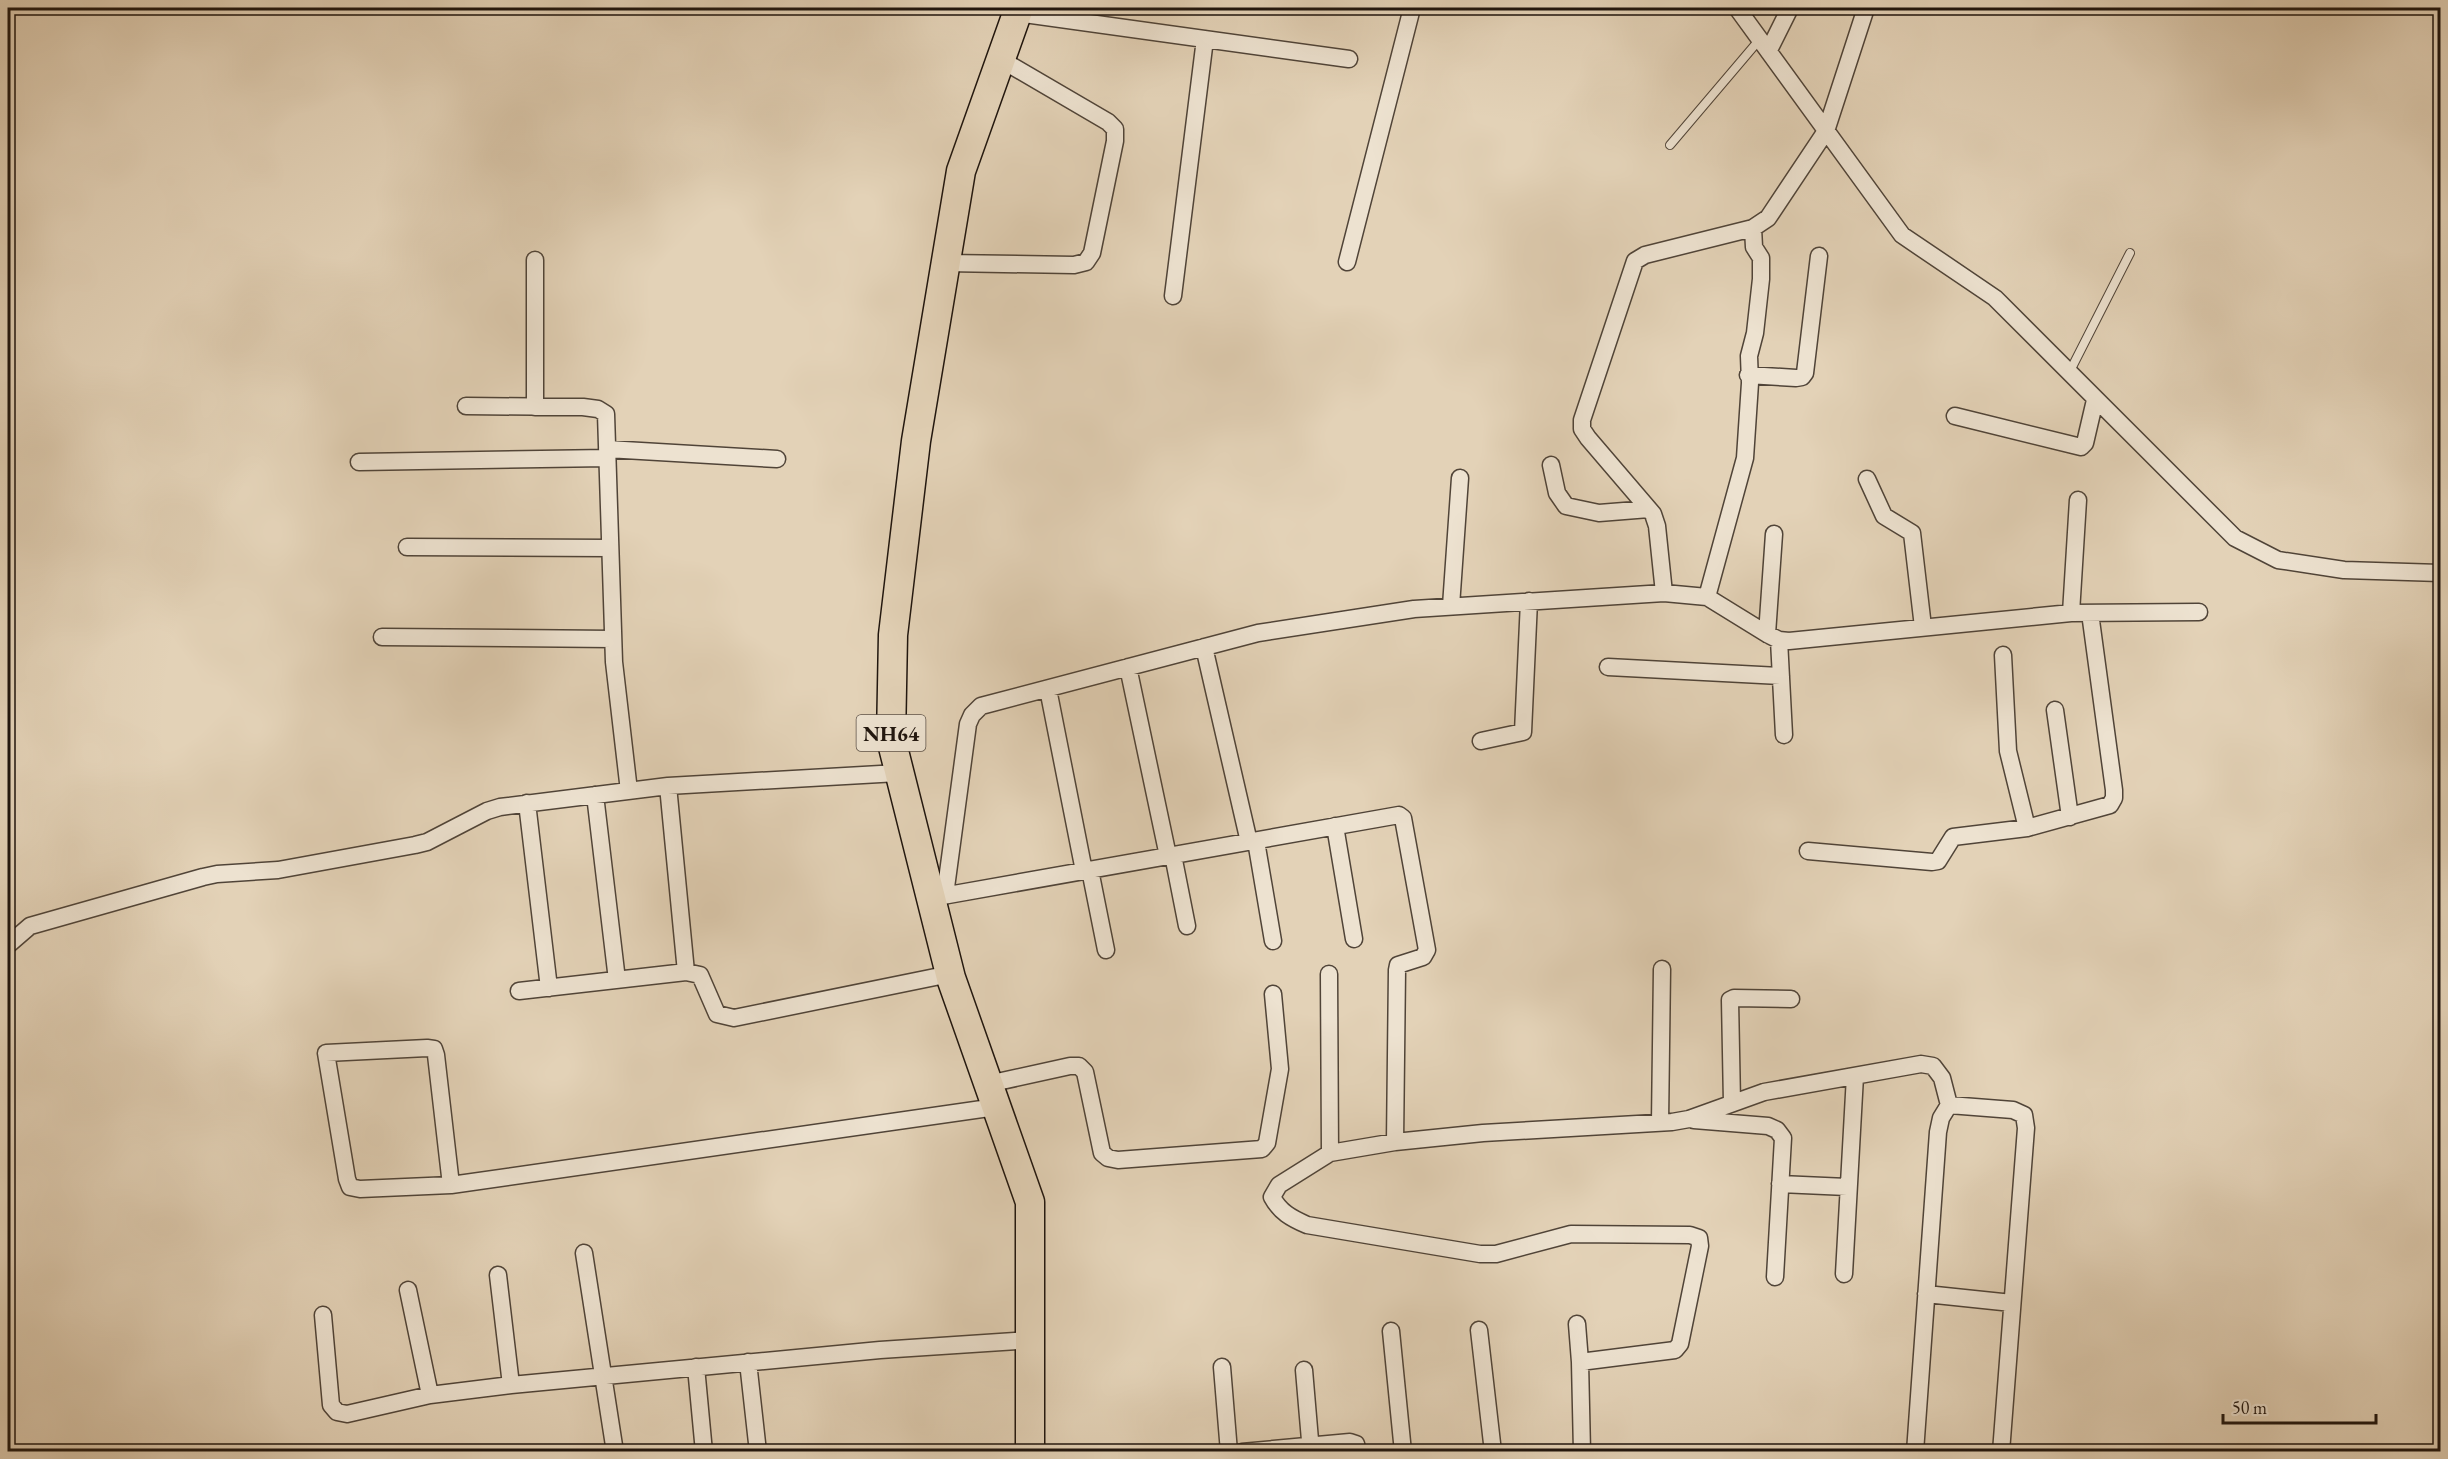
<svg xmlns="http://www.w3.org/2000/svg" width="2448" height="1459" font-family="'EB Garamond',serif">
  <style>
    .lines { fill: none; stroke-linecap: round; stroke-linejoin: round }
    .service-casing { stroke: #504438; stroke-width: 10 }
    .minor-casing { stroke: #504438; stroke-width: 19 }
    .trunk-casing { stroke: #1f150e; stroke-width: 31 }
    .service { stroke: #ede2d0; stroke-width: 8 }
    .minor { stroke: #ede2d0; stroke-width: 16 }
    .trunk { stroke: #e3d2b7; stroke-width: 28 }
    .labels { text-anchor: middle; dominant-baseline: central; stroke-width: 6; stroke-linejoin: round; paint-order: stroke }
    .shield { fill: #ede2d0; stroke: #5d5248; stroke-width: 1.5 }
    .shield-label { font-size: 21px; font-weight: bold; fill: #1f150e }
  </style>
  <rect width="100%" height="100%" fill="#e3d2b7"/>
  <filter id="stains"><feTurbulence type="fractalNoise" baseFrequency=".00333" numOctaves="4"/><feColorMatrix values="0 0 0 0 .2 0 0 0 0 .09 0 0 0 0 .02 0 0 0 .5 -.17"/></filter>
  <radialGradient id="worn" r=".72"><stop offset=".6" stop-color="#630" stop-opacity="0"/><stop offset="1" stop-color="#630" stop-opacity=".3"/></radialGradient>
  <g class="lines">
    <g class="service-casing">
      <path id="service" d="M1670 145 1760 39
        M2069 373 2130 253"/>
    </g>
    <g class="minor-casing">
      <path id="minor" d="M1737 8 1902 235 1995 298 2235 538 2278 560 2344 570 2440 573
        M1017 13 1349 59
        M1769 50 1790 8
        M535 260V407
        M1347 262 1412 8
        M946 263 1074 265 1086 262 1092 253 1115 141V129L1108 122 1000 59
        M1173 296 1205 39
        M1748 375 1796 378 1802 377 1805 373 1819 256
        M466 406 583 407 598 409 606 414 614 662 629 791
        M1955 416 2081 447 2085 443 2095 400
        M607 449 777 459
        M359 462 607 458
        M1551 465 1557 493 1566 506 1599 513 1649 509
        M1867 479 1884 516 1912 533 1923 627
        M407 547 610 548
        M1664 593 1657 526 1653 514 1588 438 1582 429V420L1635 261 1645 255 1753 228
        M1707 597 1745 458 1750 383 1749 356 1755 333 1761 279V258L1754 247 1753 228 1768 218 1826 131 1866 8
        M1451 606 1460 478
        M2071 613 2078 500
        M1767 634 1774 534
        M382 637 613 639
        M1779 640 1784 735
        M1204 647 1249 842
        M2003 655 2008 751 2027 828
        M1128 667 1168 856
        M1608 667 1781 676
        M1048 689 1084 871
        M2055 710 2070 817
        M1481 741 1523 732 1529 601
        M668 786 686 972
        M595 795 617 980
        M527 803 549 988
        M1335 826 1354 939
        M1256 841 1273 941
        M1808 851 1932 862 1938 861 1953 837 2027 828 2110 805 2114 798V790L2090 613
        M1173 855 1187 926
        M1090 870 1106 950
        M945 895 968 724 972 715 981 706 1258 633 1414 609 1664 593 1707 597 1767 634 1779 640 1789 641 2071 613 2199 612
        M937 897 1399 815 1403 818 1427 950 1423 957 1398 965 1397 970 1395 1142
        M8 945 30 926 203 877 217 874 278 870 415 845 427 842 487 811 500 807 668 786 898 773
        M1329 974 1330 1153
        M519 991 686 972 700 975 717 1014 734 1018 950 974
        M988 1084 1070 1066H1079L1085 1072 1102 1153 1108 1158 1118 1160 1262 1149 1267 1143 1280 1069 1273 994
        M1732 1103 1730 1000 1734 998 1791 999
        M1694 1120 1768 1126 1777 1130 1783 1138 1775 1277
        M1660 1123 1662 969
        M1780 1184 1847 1187
        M451 1185 436 1055 434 1049 427 1048 326 1053 347 1179 350 1187 360 1189 451 1185 996 1107
        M584 1253 615 1452
        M1844 1274 1855 1076
        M498 1275 511 1385
        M408 1290 430 1395
        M1926 1294 2012 1303
        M323 1315 331 1405 337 1412 347 1414 430 1395 511 1385 880 1350 1031 1340
        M1577 1324 1580 1362 1582 1452
        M1479 1330 1493 1452
        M1391 1331 1403 1452
        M748 1362 758 1452
        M1580 1362 1675 1350 1680 1344 1700 1246 1699 1238 1690 1235 1571 1234 1496 1254H1480L1307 1225C1291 1218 1280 1212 1272 1197L1279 1185 1330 1153 1395 1142 1483 1133 1672 1122 1689 1119 1764 1092 1921 1064 1933 1066 1942 1078 1949 1105 2013 1110 2024 1115 2026 1128 2001 1452
        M696 1367 704 1452
        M1222 1367 1229 1452
        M1304 1370 1311 1452
        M1242 1452 1350 1442 1356 1444 1358 1452
        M1915 1452 1938 1132 1941 1118 1949 1105"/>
    </g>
    <g class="trunk-casing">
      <path id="trunk" d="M1019 8 961 171 916 441 893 635 891 739 951 978 1030 1202V1452"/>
    </g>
    <use href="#service" class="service"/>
    <use href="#minor" class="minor"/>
    <use href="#trunk" class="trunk"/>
  </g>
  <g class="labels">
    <rect class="shield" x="856.5" y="715" width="69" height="36" rx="4.5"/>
    <g class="shield-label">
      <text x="891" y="733">NH64</text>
    </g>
  </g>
  <rect width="2448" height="1459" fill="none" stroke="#e3d2b7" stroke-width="30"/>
  <rect x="9" y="9" width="2430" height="1441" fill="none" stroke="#1f150e" stroke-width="3"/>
  <rect x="15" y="15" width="2418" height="1429" fill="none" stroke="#1f150e" stroke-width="1.5"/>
  <path d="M2223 1414v9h153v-9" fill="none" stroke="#1f150e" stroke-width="3"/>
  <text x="2232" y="1414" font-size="18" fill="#1f150e" stroke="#ede2d0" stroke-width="4.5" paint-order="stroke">50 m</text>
  <rect width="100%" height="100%" filter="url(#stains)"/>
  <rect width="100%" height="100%" fill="url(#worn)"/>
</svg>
